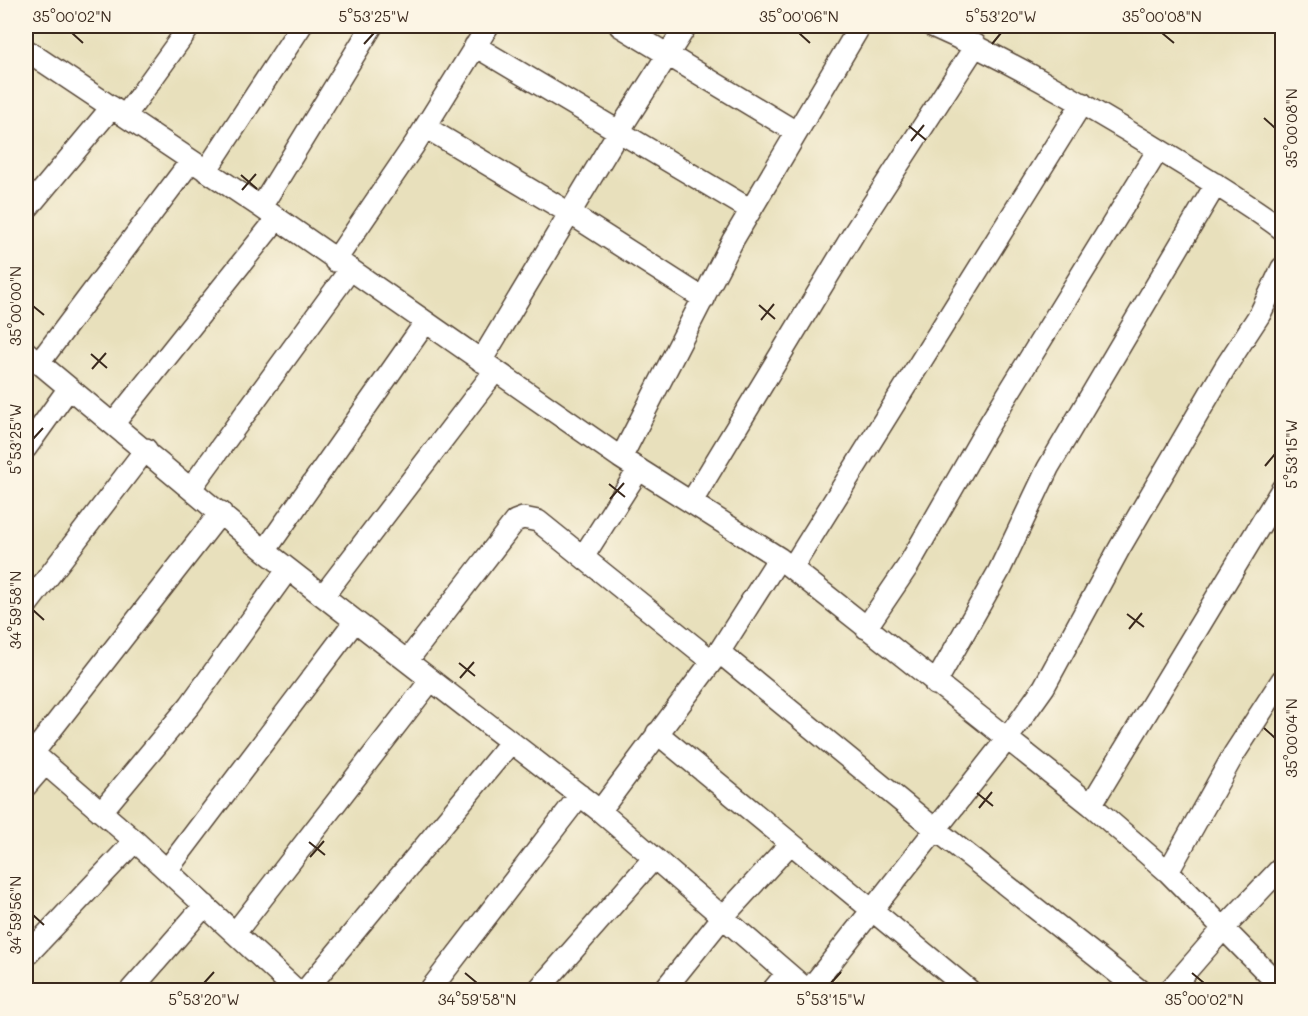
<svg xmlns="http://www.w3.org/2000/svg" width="1308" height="1016" font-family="Mali,sans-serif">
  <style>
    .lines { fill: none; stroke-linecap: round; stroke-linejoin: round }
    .street-casing { stroke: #554536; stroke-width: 24 }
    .street { stroke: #fff; stroke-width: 21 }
    .ticks { fill: none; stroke: #3b2a1e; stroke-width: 2 }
    .neatline { fill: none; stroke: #3b2a1e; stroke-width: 2 }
    .ticks-label { font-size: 15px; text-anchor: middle; fill: #3b2a1e }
  </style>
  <rect width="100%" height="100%" fill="#fcf5e5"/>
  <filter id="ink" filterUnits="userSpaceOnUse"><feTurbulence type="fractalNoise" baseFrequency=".0167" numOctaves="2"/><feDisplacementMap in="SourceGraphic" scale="12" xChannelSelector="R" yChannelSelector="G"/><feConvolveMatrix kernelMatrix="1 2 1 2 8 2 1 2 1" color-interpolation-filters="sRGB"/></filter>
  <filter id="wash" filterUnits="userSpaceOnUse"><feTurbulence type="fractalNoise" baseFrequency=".008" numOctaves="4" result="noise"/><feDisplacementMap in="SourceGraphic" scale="24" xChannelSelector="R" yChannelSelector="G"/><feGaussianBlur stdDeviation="1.35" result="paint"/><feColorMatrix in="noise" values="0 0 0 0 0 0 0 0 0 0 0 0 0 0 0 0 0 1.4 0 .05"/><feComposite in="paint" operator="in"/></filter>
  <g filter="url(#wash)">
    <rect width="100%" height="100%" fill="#e8e0bc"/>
  </g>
  <g filter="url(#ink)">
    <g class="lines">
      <g class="street-casing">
        <path id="street" d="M620 26 796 132
          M932 26C1007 59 1078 101 1148 143 1193 171 1239 197 1282 229
          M475 46 751 210
          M26 50 261 207 621 458 779 558 1091 805 1168 872 1282 988
          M125 116 190 26
          M425 127 571 214 704 299
          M206 171 301 26
          M261 207 372 26
          M26 210 112 107
          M335 261 414 145 488 26
          M26 352 265 551 600 811 807 990
          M481 361 619 131 686 26
          M39 363 191 161
          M114 423 276 220
          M26 448 69 388
          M621 458 733 240 860 26
          M191 488 349 271
          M692 501 854 233 976 45
          M265 551 425 323
          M583 557 639 469
          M792 568 1082 103
          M323 596 495 371
          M26 606 146 449
          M866 628 908 566 990 423 1158 150
          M719 652 935 829 1139 990
          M407 661 515 521 523 518 538 521 712 661
          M935 684 999 571 1048 468 1216 184
          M657 733 969 990
          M26 747 135 841 296 990
          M33 753 221 512
          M26 786 45 764
          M1091 805 1282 489
          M600 811 719 652 779 558
          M101 812 190 705 288 569
          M167 870 355 621
          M1168 872 1234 754 1282 680
          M235 933 431 680
          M26 956 135 841
          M131 990 205 905
          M306 990 511 742
          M430 990 580 795
          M538 990 654 858
          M664 990 722 918 790 844
          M773 990 787 973
          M809 990 1007 739 1044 687 1119 549 1226 366 1260 314 1282 268
          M1170 990 1223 929 1282 867"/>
      </g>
      <use href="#street" class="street"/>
    </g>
  </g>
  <path class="ticks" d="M72 33 83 43M799 33 810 43M1162 33 1174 43M364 44 374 33M992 44 1001 33M1264 118 1275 128M909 126 926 140M911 141 924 125M241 175 257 189M242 190 256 174M759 305 775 319M33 306 44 315M761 320 774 304M91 354 107 368M92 369 106 353M33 439 43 428M1265 466 1275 454M609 484 625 497M610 499 624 483M33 610 44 620M1127 614 1144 627M1129 629 1142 613M459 663 475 676M460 678 474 662M1264 728 1275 738M977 793 993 806M979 808 992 792M309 842 325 855M310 857 324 841M33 915 44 925M465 973 477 983M1192 973 1204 983M204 983 214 972M831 983 841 972"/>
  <rect width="1308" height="1016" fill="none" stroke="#fcf5e5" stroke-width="66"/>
  <rect x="33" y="33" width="1242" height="950" class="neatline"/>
  <g class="ticks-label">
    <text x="72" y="22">35°00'02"N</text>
    <text x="374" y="22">5°53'25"W</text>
    <text x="799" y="22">35°00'06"N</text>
    <text x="1001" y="22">5°53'20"W</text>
    <text x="1162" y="22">35°00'08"N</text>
    <text transform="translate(1292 128) rotate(-90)" y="5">35°00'08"N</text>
    <text transform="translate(16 306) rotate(-90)" y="5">35°00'00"N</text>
    <text transform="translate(16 439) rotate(-90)" y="5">5°53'25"W</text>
    <text transform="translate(1292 454) rotate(-90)" y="5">5°53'15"W</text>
    <text transform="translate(16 610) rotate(-90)" y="5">34°59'58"N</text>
    <text transform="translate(1292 738) rotate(-90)" y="5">35°00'04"N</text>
    <text transform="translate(16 915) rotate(-90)" y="5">34°59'56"N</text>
    <text x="204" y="1005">5°53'20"W</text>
    <text x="477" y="1005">34°59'58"N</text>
    <text x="831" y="1005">5°53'15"W</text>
    <text x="1204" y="1005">35°00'02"N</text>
  </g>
</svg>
